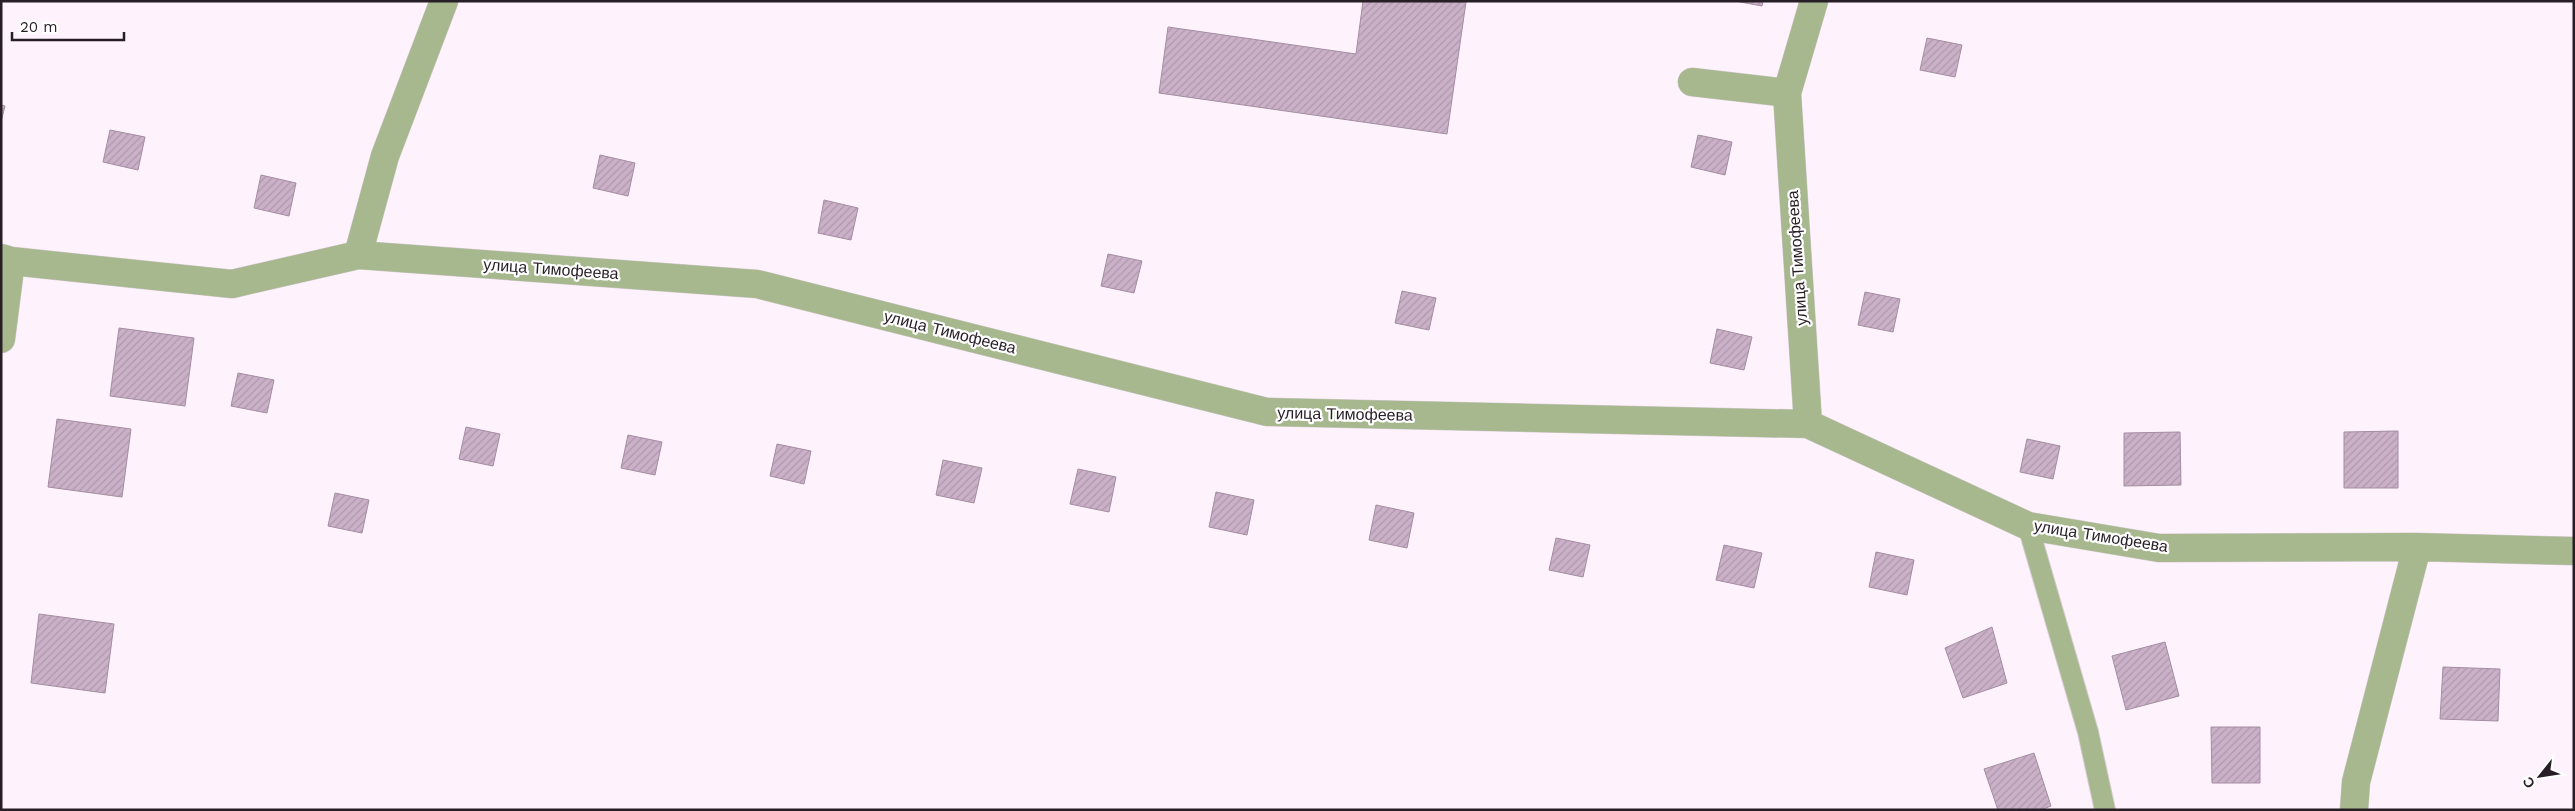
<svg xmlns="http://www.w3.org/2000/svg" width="2575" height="811" font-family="'Work Sans',sans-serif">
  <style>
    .building { fill: url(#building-hatch); stroke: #a48ca1 }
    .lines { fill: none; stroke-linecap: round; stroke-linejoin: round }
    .service-casing { stroke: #d7cdd5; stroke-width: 22 }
    .minor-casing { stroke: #d7cdd5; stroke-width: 29 }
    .service { stroke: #a7b88e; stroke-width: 20 }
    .minor { stroke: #a7b88e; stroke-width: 28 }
    .labels { text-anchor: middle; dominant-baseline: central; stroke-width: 4.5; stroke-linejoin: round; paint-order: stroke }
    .street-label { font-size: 16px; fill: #271e26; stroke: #fff }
  </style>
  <defs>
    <pattern id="building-hatch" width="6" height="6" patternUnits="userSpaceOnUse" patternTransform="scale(1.25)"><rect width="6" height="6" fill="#cbb1c8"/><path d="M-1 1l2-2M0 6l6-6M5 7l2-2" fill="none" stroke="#ae98ac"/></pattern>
  </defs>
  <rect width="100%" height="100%" fill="#fef3fc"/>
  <path class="building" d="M1363 1 1466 2 1447 134 1159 93 1168 27 1356 54Z
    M1735 1H1763L1762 6Z
    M1927 38 1962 45 1955 77 1920 70Z
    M1 105 5 106 1 122Z
    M110 130 145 137 138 170 103 162Z
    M1698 135 1732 142 1725 175 1691 167Z
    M600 155 635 163 628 196 593 188Z
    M261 175 296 183 289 216 254 208Z
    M824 200 858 208 851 240 818 233Z
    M1108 254 1142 261 1134 293 1101 286Z
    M1402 291 1436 298 1429 330 1395 323Z
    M1865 292 1900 299 1893 332 1858 325Z
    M119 328 194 338 185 406 110 396Z
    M1717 329 1752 337 1744 370 1710 363Z
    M238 373 274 380 267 413 231 406Z
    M57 419 131 429 122 497 48 487Z
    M466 427 500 434 493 466 459 459Z
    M2398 431V488H2344V432Z
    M2180 432 2181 485 2124 486V433Z
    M628 435 662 442 655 475 621 468Z
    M2027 439 2060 446 2053 479 2020 472Z
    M777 444 811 451 804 484 770 476Z
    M943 460 982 468 974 503 936 495Z
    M1078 469 1116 477 1109 512 1070 504Z
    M1216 492 1254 500 1247 535 1209 527Z
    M335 493 369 500 362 533 328 526Z
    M1376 505 1414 513 1407 548 1369 540Z
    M1556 538 1590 545 1583 577 1549 570Z
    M1724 545 1762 553 1754 588 1716 580Z
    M1876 552 1914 560 1907 595 1869 587Z
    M39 614 114 624 105 693 31 683Z
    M1992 627 2007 683 1963 698 1945 648Z
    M2165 642 2179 696 2126 710 2112 656Z
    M2443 667 2500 669 2498 721 2440 719Z
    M2211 727H2260V783H2212Z
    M2034 753 2051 806 2041 810H1998L1984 769Z"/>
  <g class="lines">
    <g class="service-casing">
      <path id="service" d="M2028 526 2088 732 2105 810"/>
    </g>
    <g class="minor-casing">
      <path id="minor" d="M444 1 385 156 358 255 757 284 1267 412 1808 424
        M1814 1 1787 93 1808 424 2028 526 2159 548 2417 547
        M1692 82 1787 93
        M1 258 11 261 232 284 358 255
        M1 339 11 261
        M2354 810 2356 782 2417 547 2574 551"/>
    </g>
    <use href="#service" class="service"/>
    <use href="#minor" class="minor"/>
  </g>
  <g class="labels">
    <g class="street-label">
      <text transform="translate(1797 258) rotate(-94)">улица Тимофеева</text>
      <text transform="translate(551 269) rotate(4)">улица Тимофеева</text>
      <text transform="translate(950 332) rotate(14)">улица Тимофеева</text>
      <text transform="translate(1345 414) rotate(1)">улица Тимофеева</text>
      <text transform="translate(2101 536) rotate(9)">улица Тимофеева</text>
    </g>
  </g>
  <rect width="2575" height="811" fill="none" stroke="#271e26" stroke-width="5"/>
  <g transform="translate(2540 776) rotate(240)" stroke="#ffffff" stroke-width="4" paint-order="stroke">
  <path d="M0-4L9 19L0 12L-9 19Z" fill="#271e26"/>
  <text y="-8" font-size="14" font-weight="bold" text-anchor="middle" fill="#271e26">С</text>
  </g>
  <path d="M12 32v8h112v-8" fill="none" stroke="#271e26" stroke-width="2.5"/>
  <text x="20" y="32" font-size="15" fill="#271e26" stroke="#ffffff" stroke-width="4" paint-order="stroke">20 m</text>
</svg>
